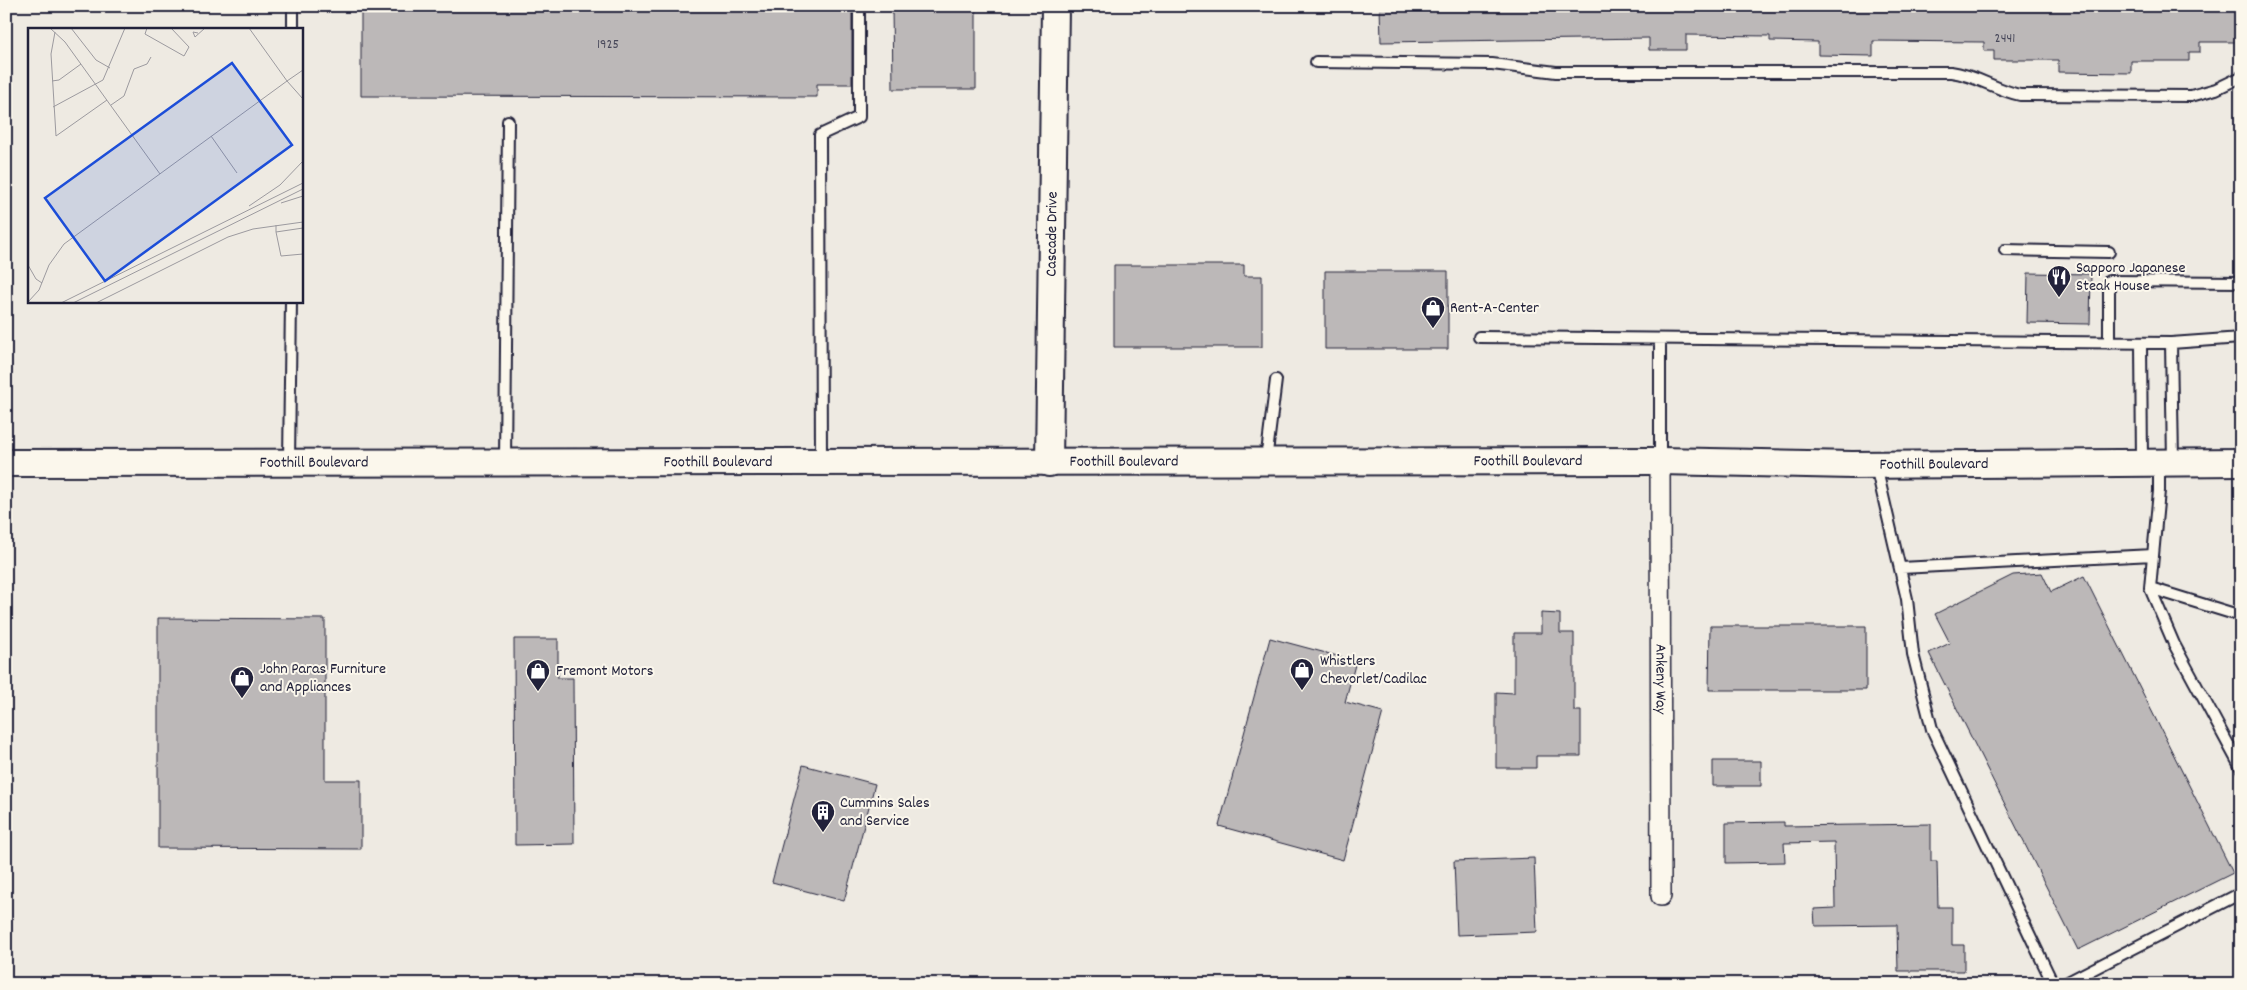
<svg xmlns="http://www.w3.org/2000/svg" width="2247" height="990" font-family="Dekko,sans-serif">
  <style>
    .building { fill: #bcb8b8; stroke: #22223b }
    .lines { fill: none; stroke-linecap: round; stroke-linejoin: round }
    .lane-casing { stroke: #22223b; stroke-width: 14 }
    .street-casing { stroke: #22223b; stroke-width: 22 }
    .secondary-casing { stroke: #22223b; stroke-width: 30 }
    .lane { stroke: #fbf7ec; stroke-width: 10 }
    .street { stroke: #fbf7ec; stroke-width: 19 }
    .secondary { stroke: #fbf7ec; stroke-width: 26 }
    .labels { text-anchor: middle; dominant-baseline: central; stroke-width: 4; stroke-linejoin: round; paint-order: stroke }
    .number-label { font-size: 14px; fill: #48485a }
    .street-label { font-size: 16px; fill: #22223b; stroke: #fbf7ec }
    .poi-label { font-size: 16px; fill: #22223b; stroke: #fbf7ec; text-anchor: start }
    .inset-road { fill: none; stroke: #9c9a9f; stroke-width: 1 }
    .view { fill: #1d4ed8; fill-opacity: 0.15; stroke: #1d4ed8; stroke-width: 2.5 }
    .inset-edge { fill: none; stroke: #22223b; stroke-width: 2.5 }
  </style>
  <rect width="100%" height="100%" fill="#eeeae2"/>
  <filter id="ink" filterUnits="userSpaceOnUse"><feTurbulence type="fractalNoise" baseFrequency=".02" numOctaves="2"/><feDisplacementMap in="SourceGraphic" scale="10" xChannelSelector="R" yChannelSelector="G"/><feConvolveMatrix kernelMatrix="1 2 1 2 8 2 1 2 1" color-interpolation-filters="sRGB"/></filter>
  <g filter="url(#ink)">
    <path class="building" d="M361 6H852V84H817V97L361 96Z
      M892 6H976V89H893Z
      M1380 6H2241V42H2200V52H2189V61H2131V73L2058 72V60H1994V51H1984V42L1873 41V56L1818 55V42L1770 41V36L1686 35V50H1649V38L1381 42Z
      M1114 265H1244V276H1262V347H1114Z
      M1325 271H1448V349H1325Z
      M2028 273 2091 274 2090 324 2027 323Z
      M2042 573 2051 592 2084 576 2233 873 2078 950 1929 653 1950 643 1935 614 2013 575Z
      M1541 613 1560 614V633H1574V711H1581V756H1536V768H1496V692L1514 693V633H1541Z
      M158 618 325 619V780H361V849L158 848Z
      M1710 626H1866V690H1709Z
      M1270 638 1356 661 1345 702 1383 712 1343 860 1219 826Z
      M514 639H558V678H573L574 844 515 845Z
      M1713 761H1761V786H1713Z
      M803 765 875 784 844 901 772 882Z
      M1784 822V826L1931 824V861H1937L1938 907H1952V945H1964V971H1898L1897 925 1815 926 1814 909 1835 908 1834 842 1784 843 1785 862 1726 863V823Z
      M1534 858 1537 932 1457 935 1454 861Z"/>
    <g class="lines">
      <g class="lane-casing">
        <path id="lane" d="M293 29V6
          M1316 62 1492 64 1556 72H1951C1976 75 1996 90 2020 95L2191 96 2216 89 2241 77
          M2005 250 2109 252
          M1479 337 2171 343 2241 338
          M1660 339V460
          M2109 343V281L2241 282
          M2141 343 2142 462
          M2171 343 2173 461
          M289 461 291 301
          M1266 461 1276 380
          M505 462 508 121
          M821 462 820 135 859 117V6
          M2159 464V491L2150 588 2174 644 2241 768
          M1876 466 1907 599 1913 654 1932 729 2053 984
          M1901 568 2153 555
          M2150 588 2241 616
          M2064 984 2241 893"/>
      </g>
      <g class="street-casing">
        <g id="street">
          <path id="s1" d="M1660 461 1661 896"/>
        </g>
      </g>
      <g class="secondary-casing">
        <g id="secondary">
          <path id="s2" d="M6 463 1660 461 1852 465 2241 462"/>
          <path id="s3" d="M1049 463 1055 6"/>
        </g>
      </g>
      <use href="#lane" class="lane"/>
      <use href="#street" class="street"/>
      <use href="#secondary" class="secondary"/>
    </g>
  </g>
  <defs>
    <g id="restaurant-pin" transform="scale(1.25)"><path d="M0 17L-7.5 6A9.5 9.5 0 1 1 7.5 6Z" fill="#22223b" stroke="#fbf7ec"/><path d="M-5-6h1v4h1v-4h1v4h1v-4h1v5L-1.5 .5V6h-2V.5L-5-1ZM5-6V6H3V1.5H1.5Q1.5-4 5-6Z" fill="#fff"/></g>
    <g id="shop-pin" transform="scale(1.25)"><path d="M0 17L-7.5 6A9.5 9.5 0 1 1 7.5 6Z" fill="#22223b" stroke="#fbf7ec"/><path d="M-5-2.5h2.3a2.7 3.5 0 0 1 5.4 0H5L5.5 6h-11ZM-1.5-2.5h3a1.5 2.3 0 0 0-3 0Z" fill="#fff"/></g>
    <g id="building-pin" transform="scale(1.25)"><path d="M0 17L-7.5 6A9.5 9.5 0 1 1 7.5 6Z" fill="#22223b" stroke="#fbf7ec"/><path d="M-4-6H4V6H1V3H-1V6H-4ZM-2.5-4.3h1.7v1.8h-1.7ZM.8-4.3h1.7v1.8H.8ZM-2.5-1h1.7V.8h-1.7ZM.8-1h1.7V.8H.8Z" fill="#fff"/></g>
  </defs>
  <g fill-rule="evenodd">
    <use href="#restaurant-pin" x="2059" y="277"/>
    <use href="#shop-pin" x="1433" y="308"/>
    <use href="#shop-pin" x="1302" y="670"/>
    <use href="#shop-pin" x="538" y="671"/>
    <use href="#shop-pin" x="242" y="678"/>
    <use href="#building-pin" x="823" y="812"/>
  </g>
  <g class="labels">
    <g class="number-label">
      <text x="2005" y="39">2441</text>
      <text x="608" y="45">1925</text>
    </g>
    <g class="street-label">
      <text stroke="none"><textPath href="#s3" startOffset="229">Cascade Drive</textPath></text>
      <text stroke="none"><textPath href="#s2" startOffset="1522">Foothill Boulevard</textPath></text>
      <text stroke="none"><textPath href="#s2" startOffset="308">Foothill Boulevard</textPath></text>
      <text stroke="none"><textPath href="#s2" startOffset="712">Foothill Boulevard</textPath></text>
      <text stroke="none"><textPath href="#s2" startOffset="1118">Foothill Boulevard</textPath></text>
      <text stroke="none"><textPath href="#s2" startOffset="1928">Foothill Boulevard</textPath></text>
      <text stroke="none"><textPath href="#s1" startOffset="218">Ankeny Way</textPath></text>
    </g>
    <g class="poi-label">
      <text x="2076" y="268">Sapporo Japanese<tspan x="2076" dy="18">Steak House</tspan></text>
      <text x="1450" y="308">Rent-A-Center</text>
      <text x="1320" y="661">Whistlers<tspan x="1320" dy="18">Chevorlet/Cadilac</tspan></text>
      <text x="260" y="669">John Paras Furniture<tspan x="260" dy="18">and Appliances</tspan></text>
      <text x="556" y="671">Fremont Motors</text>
      <text x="840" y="803">Cummins Sales<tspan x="840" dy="18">and Service</tspan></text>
    </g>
  </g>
  <g transform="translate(28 28)">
    <rect width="275" height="275" fill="#eeeae2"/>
    <path class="inset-road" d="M22 0 37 14 132 146M43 0 68 32 82 40M119 0 117 6 156 28 161 19 143 0M27 4 23 26 28 108 79 72M170 5 165 4 167 9 177 0M275 42 259 53 275 71M24 53 31 52 53 36M83 77 96 68 106 41 119 36 123 29M25 79 75 52 97 0M183 108 209 145M253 175 275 168M221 178 252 157 275 133M248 197V204L275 200M248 204 253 228 275 226M0 237 8 251 14 255M0 274 11 262 21 237 36 216 259 53 221 0M33 275 275 155M45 275 275 161M68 275 200 209 225 201 275 194"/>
    <path class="view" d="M204 35 264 117 77 253 17 170Z"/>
    <rect width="275" height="275" class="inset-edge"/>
  </g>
  <rect width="2247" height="990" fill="none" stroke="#fbf7ec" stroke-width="25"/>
  <rect x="12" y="12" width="2222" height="965" fill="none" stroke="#22223b" stroke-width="2" filter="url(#ink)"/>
</svg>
